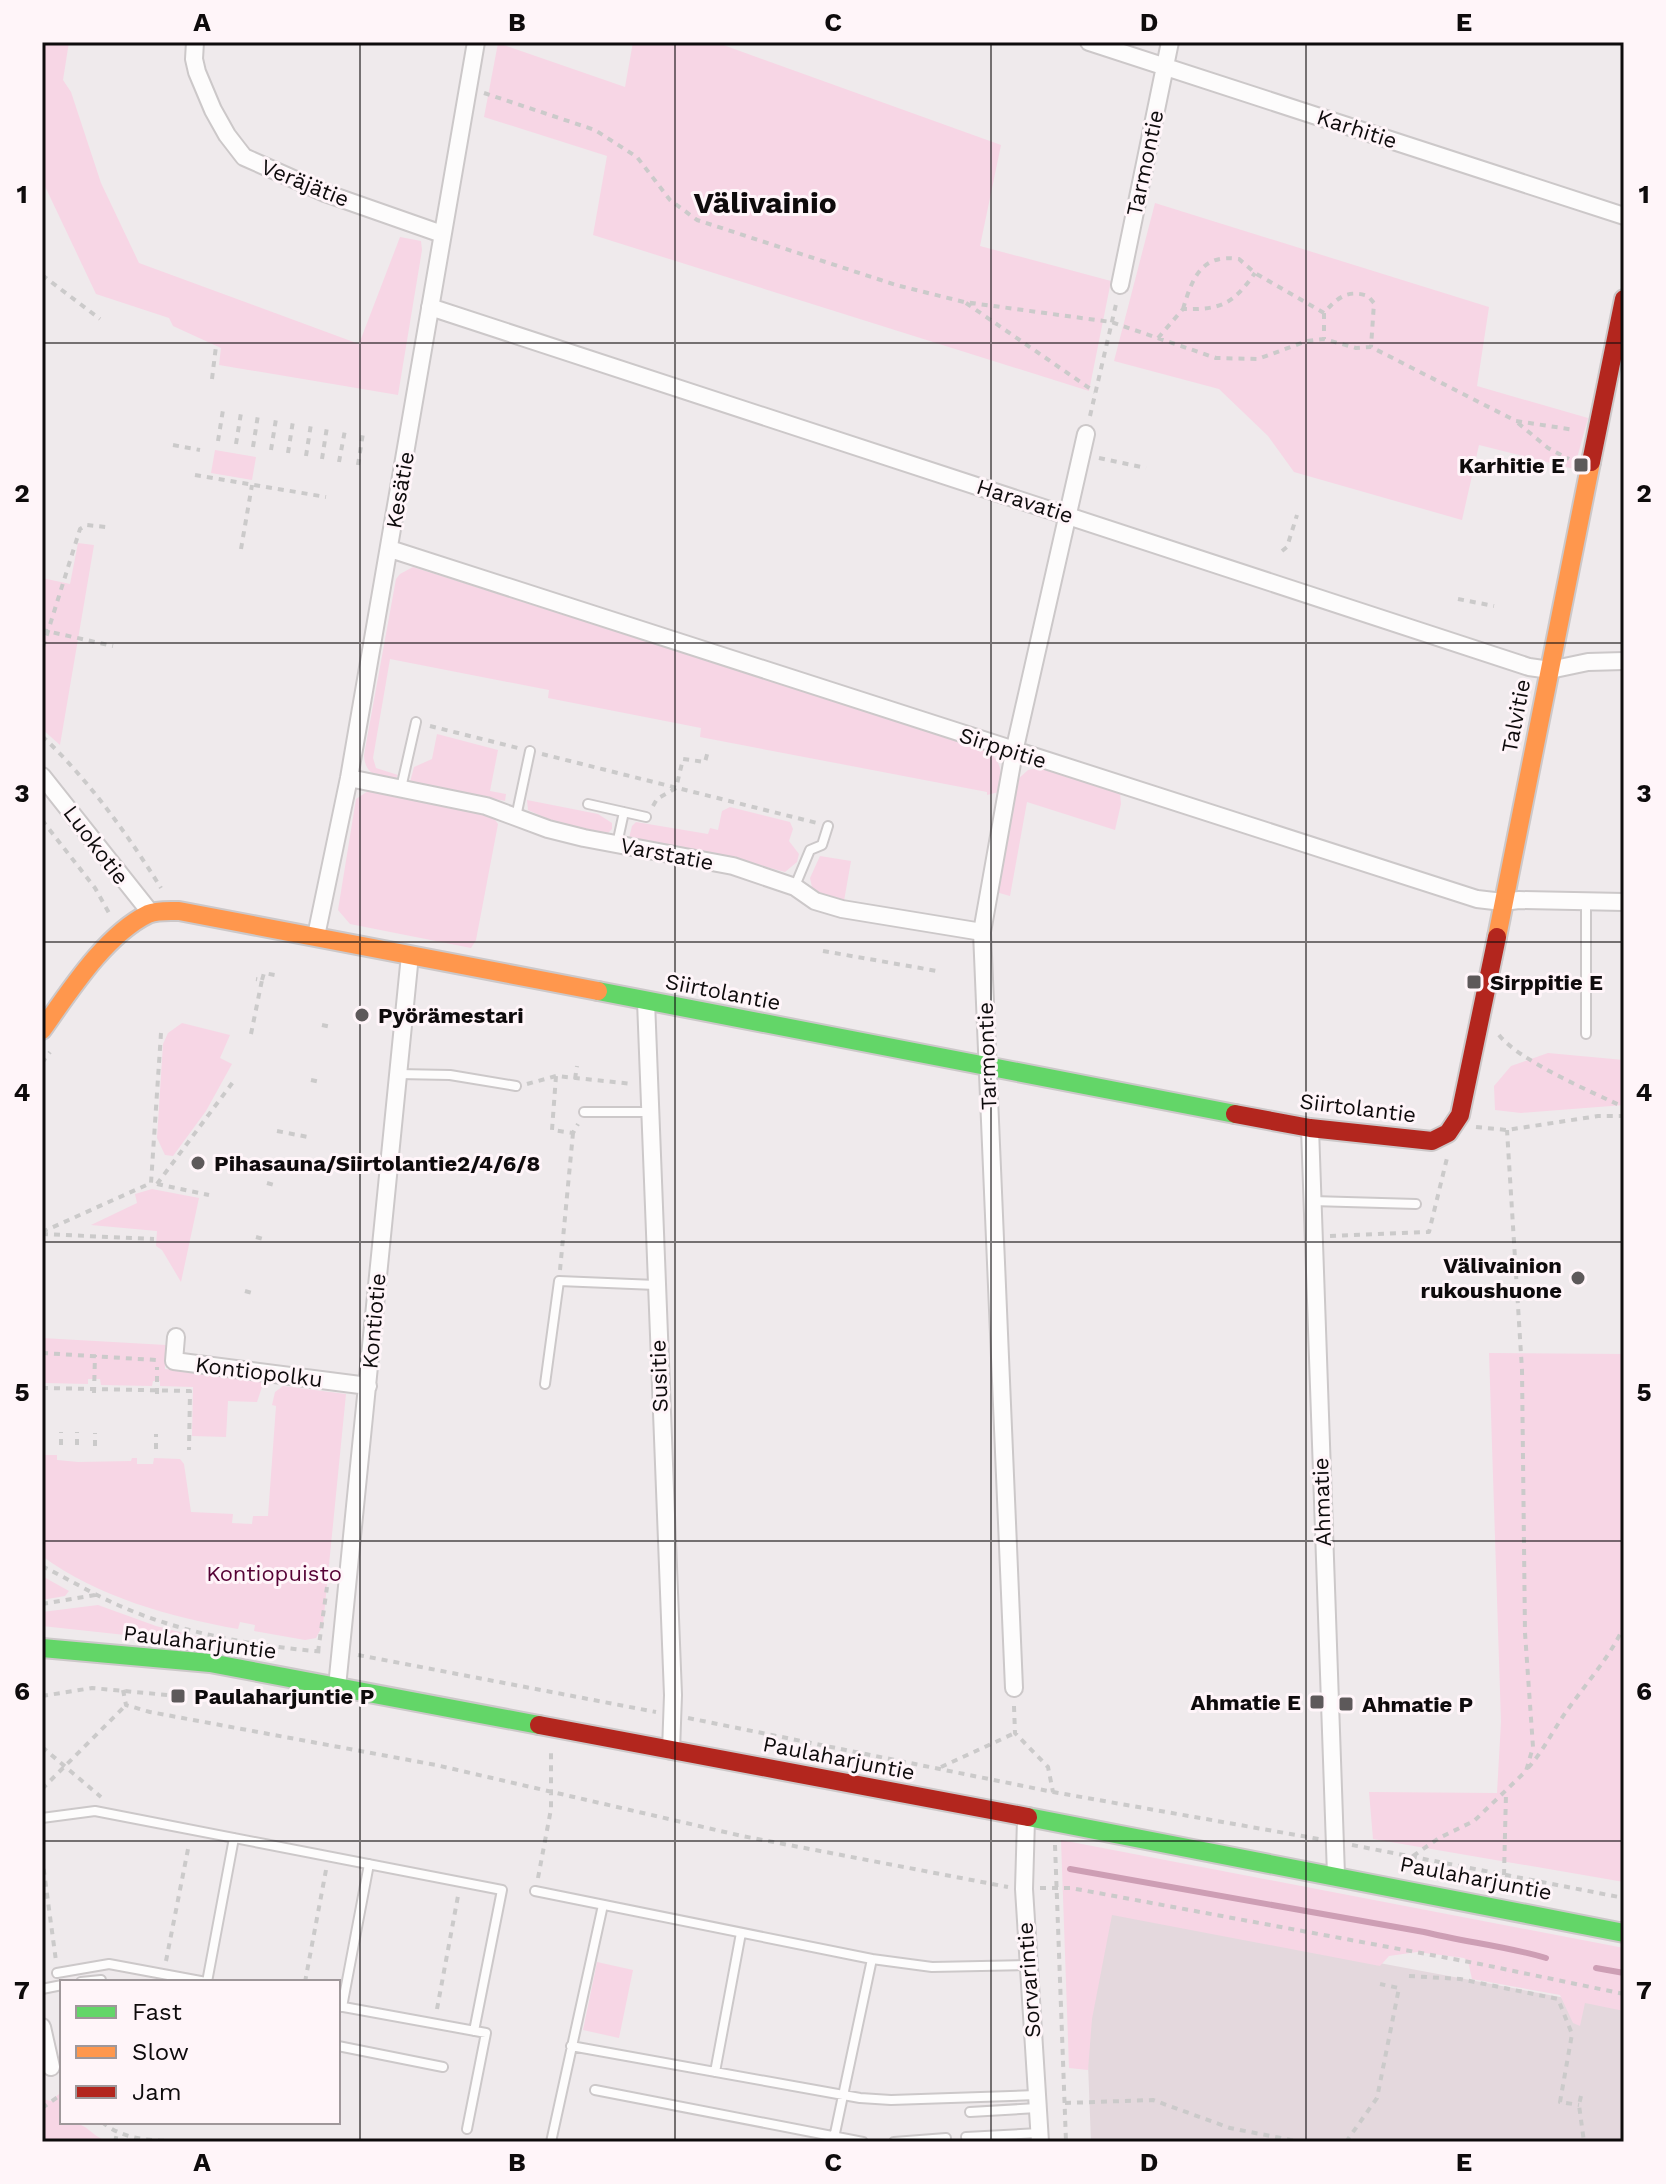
<svg xmlns="http://www.w3.org/2000/svg" width="1666" height="2184" font-family="'Work Sans',sans-serif">
  <style>
    .built { fill: #e4d8dd }
    .green { fill: #f7d6e5 }
    .lines { fill: none; stroke-linecap: round; stroke-linejoin: round }
    .stream { stroke: #cd9eb4; stroke-width: 6 }
    .lane-casing { stroke: #ccc8c9; stroke-width: 12 }
    .street-casing { stroke: #ccc8c9; stroke-width: 20 }
    .fast-casing { stroke: #ccc8c9; stroke-width: 22 }
    .slow-casing { stroke: #ccc8c9; stroke-width: 22 }
    .jam-casing { stroke: #ccc8c9; stroke-width: 22 }
    .path { stroke: #cbcaca; stroke-width: 4; stroke-dasharray: 6 6; stroke-linecap: butt }
    .lane { stroke: #fdfcfc; stroke-width: 8 }
    .street { stroke: #fdfcfc; stroke-width: 16 }
    .fast { stroke: #63d668; stroke-width: 18 }
    .slow { stroke: #ff974d; stroke-width: 18 }
    .jam { stroke: #b3261e; stroke-width: 18 }
    .grid { fill: none; stroke: #0e0b0c; stroke-width: 2; stroke-opacity: 0.55 }
    .poi-dot { fill: #5d595a; stroke: #fff5f9; stroke-width: 3 }
    .labels { text-anchor: middle; dominant-baseline: central; stroke-width: 6; stroke-linejoin: round; paint-order: stroke }
    .street-label { font-size: 22px; fill: #0e0b0c; stroke: #fff5f9 }
    .poi-label { font-size: 22px; font-weight: bold; fill: #0e0b0c; stroke: #fff5f9; text-anchor: start }
    .park-label { font-size: 22px; fill: #550235; stroke: #fff5f9 }
    .district-label { font-size: 30px; font-weight: bold; fill: #0e0b0c; stroke: #fff5f9 }
    .neatline { fill: none; stroke: #0e0b0c; stroke-width: 3 }
    .grid-label { font-size: 26px; text-anchor: middle; font-weight: bold; fill: #0e0b0c }
  </style>
  <rect width="100%" height="100%" fill="#efeaec"/>
  <path class="built" d="M1082 1907 1624 2009V2142H1091Z"/>
  <path class="green" d="M42 42H69L63 80 71 92 101 183 139 263 359 344 400 237 421 241 422 250 398 395 219 365 221 348 173 326 169 318 96 294 42 180Z
    M633 42H715L1001 145 980 246 1111 281 1089 391 593 235 607 156 484 117 498 43 625 87Z
    M1155 203 1489 307 1477 386 1588 418 1574 469 1479 445 1462 520 1294 472 1268 436 1219 389 1114 361Z
    M215 450 256 457 252 480 211 473Z
    M78 543 94 545 60 745 42 729V578L70 584Z
    M413 567 985 749C1003 762 1002 772 999 792L987 795V792L700 737 701 728 548 698 549 690 390 659 373 758 376 768 398 775 395 780C378 777 365 775 364 755L396 579 400 574Z
    M437 734 498 750 490 791 506 794 505 801 410 782 414 767 432 759Z
    M1039 768 1120 792 1121 804 1115 830 1027 802 1010 896 996 892 1017 780 1028 770Z
    M371 789 491 814 498 824 476 940 471 948 350 924 338 910 356 799Z
    M527 800 598 814 612 823V829L607 834C579 831 553 822 528 810Z
    M730 807 790 822 793 829 789 841 799 854 797 862 785 872 734 858 629 838 632 826 636 822 708 834 710 828 718 830 722 811Z
    M820 856 851 861 844 901 833 900 813 892 810 878Z
    M182 1023 230 1035 220 1058 232 1064 206 1111 173 1156 165 1155 157 1138 163 1044 168 1033Z
    M1548 1053 1624 1060V1105L1521 1113 1495 1110 1494 1086 1511 1066Z
    M152 1189 199 1198 181 1282 162 1250 156 1246 157 1231 91 1225 137 1203 135 1194Z
    M42 1338 166 1345 165 1369 265 1378 257 1402 228 1401 226 1437 192 1436 193 1387 160 1386V1381H153L152 1386 101 1385 100 1379H88V1384L44 1383V1378H42Z
    M1489 1353 1624 1354V1882L1373 1839 1369 1792 1497 1793 1501 1722Z
    M283 1386 346 1394 323 1625 316 1638 305 1640 254 1631 255 1625 240 1622 238 1629C170 1617 98 1597 42 1556L43 1455H57V1460L78 1462 131 1461 132 1458H137V1464H153L154 1458 180 1459 184 1464 191 1512 233 1514 232 1523 252 1524 253 1516H268L276 1406 272 1405 275 1392Z
    M42 1576 69 1591 65 1596 42 1600Z
    M98 1605 156 1626 199 1637 153 1638 42 1626V1612Z
    M1061 1840 1624 1948V2011L1585 2003 1580 2026 1573 2023 1560 1995 1472 1979 1468 1961 1464 1958 1417 1952 1389 1956 1380 1966 1112 1915 1092 2019 1088 2070 1069 2068Z
    M597 1962 633 1970 619 2038 583 2030Z
    M59 2094 62 2095V2122C92 2122 86 2135 110 2142H42V2099L51 2101Z"/>
  <g class="lines">
    <path class="stream" d="M1070 1869 1424 1932C1464 1942 1506 1946 1546 1958
      M1596 1968 1624 1973"/>
    <g class="lane-casing">
      <path id="lane" d="M401 788 416 722
        M588 804 646 817
        M516 817 530 751
        M617 844 624 812
        M795 886 810 850 822 845 828 826
        M1586 1034V902
        M398 1074 450 1075 516 1086
        M584 1112H648
        M1312 1201 1416 1204
        M545 1384 559 1281 656 1285
        M42 1818 95 1811 502 1890 474 2031
        M535 1891 872 1959 834 2138
        M872 1959 932 1967 1029 1965
        M57 1973 109 1964 206 1982
        M81 1982 101 1980
        M207 1982 234 1838
        M42 1989 62 1985
        M338 2006 486 2033 467 2129
        M342 2007 369 1864
        M338 2046 443 2067
        M571 2046 860 2098 891 2100 1037 2095
        M715 2072 741 1933
        M595 2090 863 2142
        M970 2112 1037 2108
        M966 2137 1039 2133
        M551 2142 603 1905
        M894 2142 946 2138"/>
    </g>
    <g class="street-casing">
      <path id="street" d="M195 42 194 59 197 72 213 110 227 135 244 157 325 193 442 234
        M1089 42 1624 216
        M1120 285 1170 42
        M430 307 1529 667 1550 670 1588 662 1624 661
        M390 549 1477 899 1503 902 1519 900 1624 902
        M42 776 150 912
        M349 778 486 806 548 829 584 838 733 866 795 887 815 901 842 909 982 932
        M316 936 349 778 476 42
        M646 1001 673 1695 671 1751
        M1310 1128 1336 1875
        M176 1337 174 1361 368 1386
        M337 1687 410 955
        M1014 1688 982 932 1014 752 1086 434
        M1026 1819 1024 1889 1040 2142
        M42 2027 51 2067"/>
    </g>
    <g class="fast-casing">
      <path id="fast" d="M598 991 1235 1114
        M42 1648 210 1663 539 1725
        M1028 1817 1624 1933"/>
    </g>
    <g class="slow-casing">
      <path id="slow" d="M1497 937 1591 462
        M42 1030C69 992 105 935 148 914 157 910 169 911 179 911L598 991"/>
    </g>
    <g class="jam-casing">
      <path id="jam" d="M1591 462 1624 299
        M1235 1114 1310 1128 1432 1141 1448 1133 1460 1115 1497 937
        M539 1725 1028 1817"/>
    </g>
    <path class="path" d="M484 93 595 130 637 157 670 200 697 220 896 285 964 302 1111 322 1216 358 1258 359 1307 341 1324 339 1356 348 1371 347 1516 421 1575 430
      M42 275 100 319
      M966 303 1095 392
      M1183 309C1192 279 1201 253 1239 259L1255 273 1324 313C1337 298 1347 289 1368 296L1374 303 1371 347
      M1324 313V339
      M1158 338 1183 309C1221 310 1233 304 1255 273
      M212 379 216 346
      M1090 416 1117 300
      M1518 423 1548 448 1569 459
      M218 441 223 410
      M236 444 241 413
      M173 445 200 450
      M253 447 258 415
      M271 450 276 419
      M288 453 293 421
      M306 456 311 424
      M1099 458 1146 468
      M322 459 327 427
      M339 462 345 430
      M358 465 363 433
      M195 475 326 497
      M241 549 252 485
      M1282 551 1287 547 1297 515
      M1458 599 1494 606
      M42 630 113 646
      M43 647 80 529 87 525 106 527
      M430 726 518 748
      M42 736C88 779 128 835 161 888
      M542 754 817 823
      M653 806 657 799 676 788 683 759 705 762 708 751
      M42 820 95 888 109 913
      M823 951 937 971
      M262 980 264 973 275 975
      M322 1025 331 1027
      M251 1034 262 980 256 979
      M1499 1035C1518 1060 1593 1093 1624 1107
      M42 1063 50 1052
      M556 1076 552 1130 573 1133 578 1124
      M575 1079 577 1066
      M311 1080 320 1082
      M527 1084 556 1076 633 1084
      M1476 1127 1507 1130 1598 1116H1624
      M277 1131 308 1137
      M267 1183 274 1185
      M157 1184 233 1082
      M157 1184 209 1195
      M42 1232 151 1183 161 1033
      M42 1234 154 1239
      M1330 1236 1429 1232 1447 1158
      M256 1237 263 1239
      M560 1270 573 1133
      M245 1291 252 1293
      M42 1353 156 1360
      M42 1388 190 1391 189 1450
      M94 1393 95 1355
      M157 1394V1367
      M61 1445V1432
      M77 1445V1432
      M95 1446V1433
      M156 1449V1434
      M42 1566C68 1579 93 1594 120 1606 184 1634 255 1646 325 1652
      M42 1604 95 1595
      M318 1652 327 1587
      M358 1655 656 1712
      M123 1690 126 1705 150 1712 436 1765 742 1836 1008 1887
      M42 1696 92 1688 178 1696
      M1014 1706 1015 1733 1048 1767 1053 1792
      M688 1718 1053 1792 1319 1839
      M42 1747 101 1797
      M941 1767 1015 1733
      M1528 1768C1545 1749 1555 1726 1571 1705 1589 1680 1611 1655 1624 1626
      M42 1789 126 1705
      M1055 1845 1066 2142
      M1352 1845 1624 1898
      M1413 1856 1439 1838 1474 1821 1526 1771 1533 1747 1525 1633 1522 1370 1507 1130
      M42 1857 56 1961
      M1504 1875 1506 1793
      M538 1878 551 1809V1748
      M1040 1888H1071L1480 1964 1624 1994
      M166 1961 189 1844
      M1409 1976 1460 1979 1558 1999 1572 2034 1560 2102 1579 2105
      M305 1982 326 1870
      M437 2009 458 1896
      M1581 2096 1579 2105 1584 2142
      M1065 2103 1153 2100 1230 2128 1301 2142
      M42 2108 62 2094
      M102 2122C128 2144 164 2140 197 2142
      M115 2142 117 2133
      M1346 2142 1377 2098 1399 1988 1380 1984"/>
    <use href="#lane" class="lane"/>
    <use href="#street" class="street"/>
    <use href="#fast" class="fast"/>
    <use href="#slow" class="slow"/>
    <use href="#jam" class="jam"/>
  </g>
  <path class="grid" d="M360 42V2142M675 42V2142M991 42V2142M1306 42V2142M42 343H1624M42 643H1624M42 942H1624M42 1242H1624M42 1541H1624M42 1841H1624"/>
  <g class="poi-dot">
    <rect x="1573" y="457" width="16" height="16" rx="4"/>
    <rect x="1466" y="974" width="16" height="16" rx="4"/>
    <circle cx="362" cy="1015" r="8"/>
    <circle cx="198" cy="1163" r="8"/>
    <circle cx="1578" cy="1278" r="8"/>
    <rect x="170" y="1688" width="16" height="16" rx="4"/>
    <rect x="1309" y="1694" width="16" height="16" rx="4"/>
    <rect x="1338" y="1696" width="16" height="16" rx="4"/>
  </g>
  <g class="labels">
    <g class="street-label">
      <text transform="translate(1357 129) rotate(18)">Karhitie</text>
      <text transform="translate(1145 163) rotate(-78)">Tarmontie</text>
      <text transform="translate(305 183) rotate(22)">Veräjätie</text>
      <text transform="translate(400 490) rotate(-80)">Kesätie</text>
      <text transform="translate(1025 501) rotate(18)">Haravatie</text>
      <text transform="translate(1516 716) rotate(-79)">Talvitie</text>
      <text transform="translate(1003 748) rotate(18)">Sirppitie</text>
      <text transform="translate(96 845) rotate(53)">Luokotie</text>
      <text transform="translate(667 854) rotate(11)">Varstatie</text>
      <text transform="translate(723 992) rotate(11)">Siirtolantie</text>
      <text transform="translate(987 1056) rotate(-92)">Tarmontie</text>
      <text transform="translate(1358 1108) rotate(7)">Siirtolantie</text>
      <text transform="translate(374 1321) rotate(-85)">Kontiotie</text>
      <text transform="translate(259 1372) rotate(7)">Kontiopolku</text>
      <text transform="translate(659 1376) rotate(-92)">Susitie</text>
      <text transform="translate(1322 1502) rotate(-92)">Ahmatie</text>
      <text transform="translate(200 1642) rotate(7)">Paulaharjuntie</text>
      <text transform="translate(839 1758) rotate(11)">Paulaharjuntie</text>
      <text transform="translate(1476 1878) rotate(11)">Paulaharjuntie</text>
      <text transform="translate(1029 1980) rotate(-94)">Sorvarintie</text>
    </g>
    <g class="poi-label">
      <text x="1565" y="465" text-anchor="end">Karhitie E</text>
      <text x="1490" y="982">Sirppitie E</text>
      <text x="378" y="1015">Pyörämestari</text>
      <text x="214" y="1163">Pihasauna/Siirtolantie2/4/6/8</text>
      <text x="1562" y="1265" text-anchor="end">Välivainion<tspan x="1562" dy="25">rukoushuone</tspan></text>
      <text x="194" y="1696">Paulaharjuntie P</text>
      <text x="1301" y="1702" text-anchor="end">Ahmatie E</text>
      <text x="1362" y="1704">Ahmatie P</text>
    </g>
    <g class="park-label">
      <text x="274" y="1573">Kontiopuisto</text>
    </g>
    <g class="district-label">
      <text x="765" y="202">Välivainio</text>
    </g>
  </g>
  <rect width="1666" height="2184" fill="none" stroke="#fff5f9" stroke-width="88"/>
  <rect x="60" y="1980" width="280" height="144" fill="#fff5f9" stroke="#9f979a" stroke-width="2"/>
  <rect x="76" y="2006" width="40" height="12" fill="#63d668" stroke="#9f979a" stroke-width="2"/>
  <text x="132" y="2020" font-size="24" fill="#0e0b0c">Fast</text>
  <rect x="76" y="2046" width="40" height="12" fill="#ff974d" stroke="#9f979a" stroke-width="2"/>
  <text x="132" y="2060" font-size="24" fill="#0e0b0c">Slow</text>
  <rect x="76" y="2086" width="40" height="12" fill="#b3261e" stroke="#9f979a" stroke-width="2"/>
  <text x="132" y="2100" font-size="24" fill="#0e0b0c">Jam</text>
  <rect x="44" y="44" width="1578" height="2096" class="neatline"/>
  <g class="grid-label">
    <text x="202" y="31">A</text>
    <text x="517" y="31">B</text>
    <text x="833" y="31">C</text>
    <text x="1149" y="31">D</text>
    <text x="1464" y="31">E</text>
    <text x="22" y="203">1</text>
    <text x="1644" y="203">1</text>
    <text x="22" y="502">2</text>
    <text x="1644" y="502">2</text>
    <text x="22" y="802">3</text>
    <text x="1644" y="802">3</text>
    <text x="22" y="1101">4</text>
    <text x="1644" y="1101">4</text>
    <text x="22" y="1401">5</text>
    <text x="1644" y="1401">5</text>
    <text x="22" y="1700">6</text>
    <text x="1644" y="1700">6</text>
    <text x="22" y="1999">7</text>
    <text x="1644" y="1999">7</text>
    <text x="202" y="2171">A</text>
    <text x="517" y="2171">B</text>
    <text x="833" y="2171">C</text>
    <text x="1149" y="2171">D</text>
    <text x="1464" y="2171">E</text>
  </g>
</svg>
